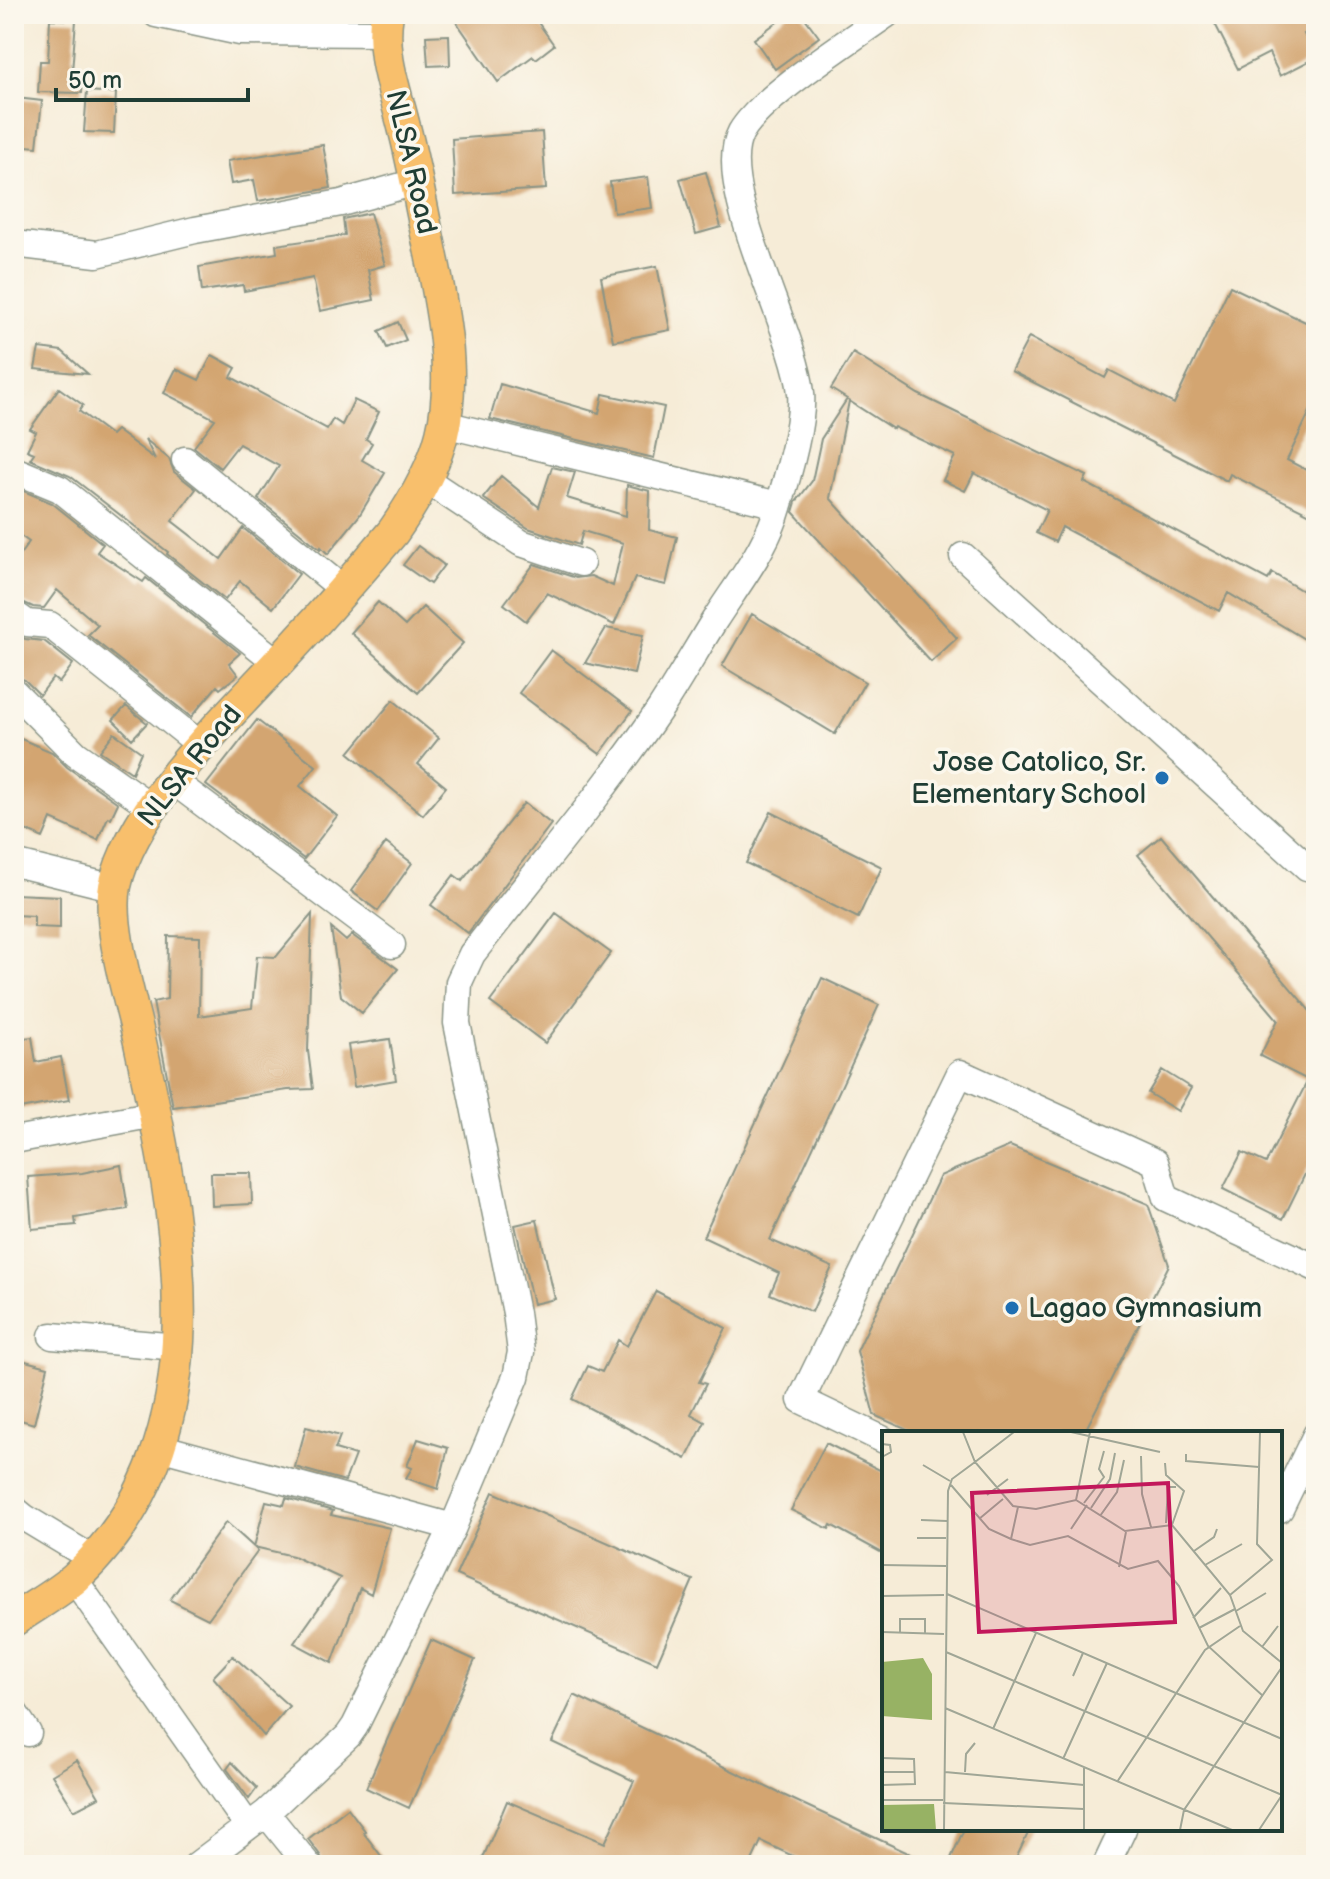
<svg xmlns="http://www.w3.org/2000/svg" width="1330" height="1879" font-family="'Balsamiq Sans',sans-serif">
  <style>
    .building { fill: #d3a571 }
    .lines { fill: none; stroke-linecap: round; stroke-linejoin: round }
    .minor-casing { stroke: #8a9486; stroke-width: 29 }
    .major-casing { stroke: #8a9486; stroke-width: 35 }
    .minor { stroke: #fff; stroke-width: 26 }
    .major { stroke: #f8bf6c; stroke-width: 32 }
    .poi-dot { fill: #1f6fb2; stroke: #fbf7ec; stroke-width: 3 }
    .labels { text-anchor: middle; dominant-baseline: central; stroke-width: 7; stroke-linejoin: round; paint-order: stroke }
    .street-label { font-size: 28px; fill: #1f3d34; stroke: #fbf7ec }
    .poi-label { font-size: 28px; fill: #1f3d34; stroke: #fbf7ec; text-anchor: end }
    .inset-road { fill: none; stroke: #a0a696; stroke-width: 2 }
    .view { fill: #c2185b; fill-opacity: 0.15; stroke: #c2185b; stroke-width: 4 }
    .inset-edge { fill: none; stroke: #1f3d34; stroke-width: 4 }
  </style>
  <rect width="100%" height="100%" fill="#fbf7ec"/>
  <filter id="ink" filterUnits="userSpaceOnUse"><feTurbulence type="fractalNoise" baseFrequency=".0125" numOctaves="2"/><feDisplacementMap in="SourceGraphic" scale="16" xChannelSelector="R" yChannelSelector="G"/><feConvolveMatrix kernelMatrix="1 2 1 2 8 2 1 2 1" color-interpolation-filters="sRGB"/></filter>
  <filter id="wash" filterUnits="userSpaceOnUse"><feTurbulence type="fractalNoise" baseFrequency=".006" numOctaves="4" result="noise"/><feDisplacementMap in="SourceGraphic" scale="32" xChannelSelector="R" yChannelSelector="G"/><feGaussianBlur stdDeviation="1.8" result="paint"/><feColorMatrix in="noise" values="0 0 0 0 0 0 0 0 0 0 0 0 0 0 0 0 0 1.4 0 .05"/><feComposite in="paint" operator="in"/></filter>
  <g filter="url(#wash)">
    <rect width="100%" height="100%" fill="#f6ecd7"/>
    <g id="blocks">
      <path class="building" d="M451 14H504L510 21 520 14H532L554 45 536 59 533 56 498 82Z
        M788 14H802L819 37 775 69 754 39Z
        M1210 14H1316V28L1304 34 1315 58 1280 76 1269 53 1238 69Z
        M50 19 76 20 72 72 83 73 82 93 38 92 40 61H48Z
        M449 35 450 65 428 66 426 36Z
        M87 91 116 93 114 133 84 132Z
        M16 98 42 101 37 147 14 145Z
        M542 132 546 189 455 195 452 139Z
        M323 145 331 188 258 201 254 180 231 184 227 161Z
        M706 172 721 227 696 234 680 179Z
        M648 177 652 208 614 213 610 182Z
        M370 213 385 265 368 270 374 300 320 311 313 278 244 291 243 285 202 291 199 267 277 253 276 245 345 235 343 219Z
        M657 266 670 330 613 341 601 277Z
        M1230 286 1316 327V399L1287 460 1316 475V517L1230 474 1227 481 1011 371 1029 337 1105 378 1109 370 1174 404Z
        M398 322 406 340 387 348 379 331Z
        M39 348 62 351 88 374 35 369Z
        M853 353 918 394 1087 476 1084 482 1268 580 1272 573 1316 599V646L1228 593 1219 611 1062 527 1055 542 1036 533 1047 510 974 473 965 491 943 480 955 456 894 427 893 429 849 401 830 498 957 638 931 662 793 512 796 502 812 481 821 439 847 399 831 389Z
        M212 355 236 368 231 377 327 429 333 419 342 425 354 400 379 412 366 439 372 443 362 460 385 473 359 516 328 554 321 547 320 549 258 499 279 466 239 444 220 468 194 447 215 419 164 393 176 369 199 380Z
        M500 384 599 413 603 394 664 407 654 458 490 419Z
        M59 388 83 405 79 411 111 435 116 430 155 459 145 439 169 459 174 472 196 489 172 521 221 559 243 528 299 574 273 608 240 581 225 600 167 554 168 552 70 476 30 459 34 453 27 450 36 432 30 429Z
        M552 467 575 472 567 498 626 516 627 485 650 491 649 530 677 537 666 585 635 578 614 625 547 593 526 621 504 604 534 564 576 578 591 576 613 586 623 543 583 531 579 545 528 528 483 498 501 476 539 507Z
        M14 487 52 503 103 544 97 552 143 582 146 578 240 653 229 663 238 675 220 689 217 686 191 717 88 635 98 625 57 590 44 608 33 607 14 598V563L29 542 14 531Z
        M418 546 444 565 430 584 403 565Z
        M378 602 405 626 423 607 463 643 418 693 351 633Z
        M752 614 865 682 835 734 722 666Z
        M606 628 643 635 634 674 585 663Z
        M14 633 25 639 44 641 73 664 59 683 53 678 40 695 25 680 14 676Z
        M551 650 632 711 600 754 519 693Z
        M393 700 439 738 418 764 446 787 423 815 349 753Z
        M126 706 147 723 132 739 113 720Z
        M257 720 316 766 300 786 337 816 304 859 206 785Z
        M114 733 141 752 132 773 100 751Z
        M14 736 52 752 67 767 118 803 111 818 108 817 98 840 51 819 43 838 14 825Z
        M524 803 551 824 468 933 431 905 454 875 462 881Z
        M771 812 882 867 858 918 746 863Z
        M1161 836 1316 1018V1152L1283 1219 1223 1189 1242 1152 1266 1163 1308 1080 1260 1056 1278 1020 1138 855Z
        M386 843 412 863 378 911 351 891Z
        M14 894 60 896V928L34 927V916L14 915Z
        M556 913 611 953 545 1043 490 1002Z
        M312 914 308 1051 313 1089 288 1090 173 1107 153 1002 167 999 168 936 200 937 199 1016 252 1008 257 956 276 957Z
        M331 928 346 941 352 935 398 969 362 1013 341 996Z
        M822 978 879 1005 770 1240 832 1267 812 1312 770 1294 779 1273 703 1237Z
        M32 1037 36 1062 61 1057 69 1100 14 1110V1039Z
        M390 1039 396 1080 354 1087 348 1045Z
        M1162 1070 1191 1088 1178 1111 1148 1093Z
        M1010 1146 1148 1204 1169 1265 1084 1433H914L874 1415 857 1351 940 1176Z
        M121 1165 128 1209 75 1218 76 1225 32 1229 28 1177 82 1173Z
        M211 1173H251L252 1204 212 1206Z
        M537 1220 555 1299 533 1304 515 1225Z
        M656 1291 726 1328 699 1382 706 1384 691 1414 705 1422 686 1459 572 1399 588 1366 602 1372 618 1340 627 1346Z
        M14 1358 48 1367 34 1424 14 1418Z
        M306 1427 340 1436 335 1449 355 1455 345 1481 295 1467Z
        M418 1439 448 1448 438 1489 406 1478 412 1468 407 1466Z
        M826 1443 884 1472V1554L831 1525 829 1529 791 1510Z
        M493 1492 693 1580 657 1663 456 1575Z
        M286 1498 333 1511 331 1515 390 1528 371 1594 360 1588 332 1663 294 1643 340 1578 293 1556 254 1547 266 1501 284 1505Z
        M226 1522 258 1551 208 1619 170 1600Z
        M431 1640 475 1660 409 1808 366 1788Z
        M233 1656 289 1706 264 1736 213 1677Z
        M574 1695 781 1794 934 1865H812L761 1841 750 1865H480L507 1801 605 1843 634 1781 552 1742Z
        M77 1760 99 1797 74 1810 52 1775Z
        M232 1762 257 1788 249 1799 227 1769Z
        M348 1808 365 1831 363 1832 388 1865 324 1864 320 1855 308 1839Z
        M964 1829H1030L1013 1865H948Z"/>
    </g>
  </g>
  <g filter="url(#ink)">
    <use href="#blocks" fill-opacity="0" stroke="#8a9486" stroke-width="2"/>
    <g class="lines">
      <g class="minor-casing">
        <path id="minor" d="M156 14 240 32 384 33
          M14 244 97 254 195 230 341 203 416 182
          M444 424 778 505
          M185 460 344 590
          M14 470 60 489 278 663
          M425 479 521 543 581 563
          M963 556 1307 867
          M14 614 27 623 50 625 202 746
          M14 692 76 754 153 808
          M173 781 392 945
          M14 863 115 888
          M14 1140 155 1114
          M52 1336 178 1347
          M884 1440 801 1400 960 1073 1155 1162 1166 1198 1316 1268
          M159 1447 453 1527
          M14 1509 25 1518 93 1559
          M1280 1509 1316 1435
          M74 1579 248 1826
          M14 1712 28 1733
          M266 1813 308 1865
          M197 1865 266 1813 348 1736 355 1726 453 1527 516 1377 521 1352 516 1313 457 1023 459 982 472 954C535 873 602 794 660 709 679 680 696 650 714 621 735 588 762 554 775 517 785 486 804 425 801 393 795 329 712 185 741 132 761 97 851 40 887 14
          M1106 1865 1123 1829"/>
      </g>
      <g class="major-casing">
        <path id="major" d="M14 1620C34 1606 58 1593 76 1577 225 1438 179 1223 141 1047 132 1004 107 928 115 886 132 806 230 715 285 655 322 615 358 574 393 532 414 502 433 470 442 434 458 371 439 291 426 229 419 195 413 161 404 127 395 90 380 53 387 14"/>
      </g>
      <use href="#minor" class="minor"/>
      <use href="#major" class="major"/>
    </g>
  </g>
  <g class="poi-dot">
    <circle cx="1162" cy="778" r="8"/>
    <circle cx="1012" cy="1308" r="8"/>
  </g>
  <g class="labels">
    <g class="street-label">
      <text transform="translate(411 162) rotate(77)">NLSA Road</text>
      <text transform="translate(190 766) rotate(-51)">NLSA Road</text>
    </g>
    <g class="poi-label">
      <text x="1146" y="762">Jose Catolico, Sr.<tspan x="1146" dy="32">Elementary School</tspan></text>
      <text x="1028" y="1308" text-anchor="start">Lagao Gymnasium</text>
    </g>
  </g>
  <g transform="translate(882 1431)">
    <rect width="400" height="400" fill="#f6ecd7"/>
    <path d="M41 227 50 243V289L0 285V231ZM52 373 54 399H0V374Z" fill="#97b264"/>
    <path class="inset-road" d="M81 1 93 31 131 75 154 78 194 69 243 100 290 94 348 164 361 200 400 232M189 1 278 21M0 13 8 14 9 21 0 26M304 23V30L377 36M259 25 260 63 269 96M93 31 132 1M283 32 284 44 302 60 290 94M41 34 68 50M69 54 107 98 129 108 148 114 186 105 246 138 276 130 297 155 326 215 381 265M105 64 126 48M194 69 208 1M202 72 222 46 217 38 222 20M209 77 228 48 233 22M218 85 235 61 242 29M97 88 121 68M39 89 65 90M284 92 286 56H294M189 98 205 74M35 107H64M129 108 136 76M312 120 332 106 335 98M0 134 64 135M323 134 360 113M237 136 244 101M65 163 400 308M348 164 390 129 375 113 378 1M0 165 62 164M354 180 384 162M311 187 339 157M317 197 353 178M0 201 62 203M18 201V188H43V202M380 216 396 195M64 221 400 364M191 245 201 222M63 277 350 399M111 298 154 202M0 327 32 328 33 353 0 354M181 328 225 232M202 337V399M0 341H33M63 341 202 354M83 341 84 323 93 312M235 351 323 219 358 195M0 369H61M61 372 202 378M62 399 66 60 70 48 93 31M298 399 302 379 400 236M377 399 400 364"/>
    <path class="view" d="M286 52 293 191 97 201 90 62Z"/>
    <rect width="400" height="400" class="inset-edge"/>
  </g>
  <rect width="1330" height="1879" fill="none" stroke="#fbf7ec" stroke-width="48"/>
  <path d="M56 88v12h192v-12" fill="none" stroke="#1f3d34" stroke-width="4"/>
  <text x="68" y="88" font-size="24" fill="#1f3d34" stroke="#fbf7ec" stroke-width="6" paint-order="stroke">50 m</text>
</svg>
